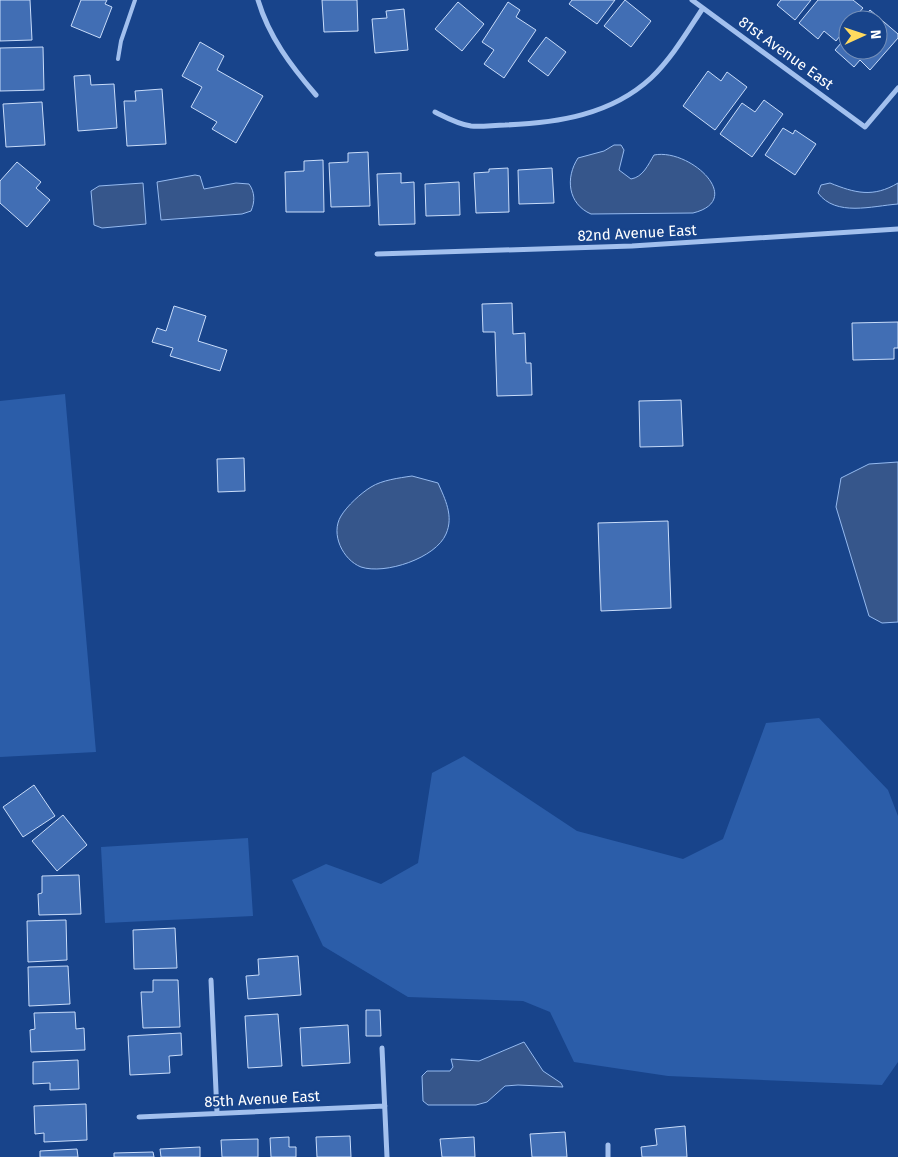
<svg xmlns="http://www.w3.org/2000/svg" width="898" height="1157" font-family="'Fira Sans',sans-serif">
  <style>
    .green { fill: #2b5da9 }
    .water { fill: #36568b; stroke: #95baf0 }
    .building { fill: #416eb4; stroke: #c8dcfa }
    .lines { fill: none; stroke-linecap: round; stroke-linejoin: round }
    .lane { stroke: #a2c0ee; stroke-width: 4 }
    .street { stroke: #a2c0ee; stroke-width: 5 }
    .labels { text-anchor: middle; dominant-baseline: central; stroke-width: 4; stroke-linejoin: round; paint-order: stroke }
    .street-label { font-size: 15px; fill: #fff; stroke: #18448b }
  </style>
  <rect width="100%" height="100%" fill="#18448b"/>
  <path class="green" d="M65 394 96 752 0 757V401Z
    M819 718 888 790 898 816V1062L882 1085 668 1076 574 1062 550 1012 523 1001 408 997 323 946 292 880 326 864 381 884 418 863 432 773 464 756 577 831 683 859 723 839 766 723Z
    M248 838 253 916 105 923 101 847Z"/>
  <path class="water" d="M614 145H621L624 150 619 170 631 179C643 177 648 165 654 155 690 148 746 200 693 213L591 214C568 204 565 178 578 158L604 151Z
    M195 175 200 176 204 189 236 183 249 184C255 192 255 202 251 211L242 214 161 220 157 182Z
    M143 183 146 224 102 228 94 225 91 191 99 186Z
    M830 183C855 193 873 198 898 183V204C872 206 836 217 818 193L821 185Z
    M898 462V622L882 623 869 616 836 507 841 478 869 464Z
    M412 476 438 483C445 499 454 516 446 534 436 558 385 575 361 567 343 560 330 534 341 516 347 506 361 493 371 487 382 480 399 478 412 476Z
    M524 1042 543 1071 561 1083 563 1087 518 1085 505 1086 487 1102 476 1105H428L423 1101 422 1076 427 1071H450L453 1067 451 1059 479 1061Z"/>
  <path class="building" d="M0 0H30L32 40 0 41Z
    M81 0H107L105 4 112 7 100 38 71 26Z
    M322 0H357L358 31 324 32Z
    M572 0H615L597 24 569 4Z
    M625 0 651 21 631 47 604 26Z
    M781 0H811L795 20 777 5Z
    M818 0H853L863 8 853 20H848V26L836 41 824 31 818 39 799 23Z
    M458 2 484 24 462 51 435 29Z
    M508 2 520 10 516 17 536 30 504 78 484 64 494 50 482 42Z
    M404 9 408 50 375 53 372 19 387 18 386 11Z
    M870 10 898 34V38L870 70 860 60 854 67 835 50 848 35V50H878V20H861Z
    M546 37 566 52 548 76 528 61Z
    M200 42 224 56 217 70 263 96 236 143 212 129 217 122 191 107 202 87 182 76Z
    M43 47 44 90 0 91V48Z
    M708 71 721 81 727 72 747 87 715 130 683 106Z
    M90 75 91 85 114 84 117 128 78 131 74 76Z
    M162 89 166 144 127 146 124 101H136L135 91Z
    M764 100 783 114 752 157 720 134 742 103 755 112Z
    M42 102 45 145 6 147 3 104Z
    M783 128 793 134 795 130 816 144 795 175 765 155Z
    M368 152 370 206 331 207 329 163 348 162V153Z
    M323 160 324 212H286L285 172 304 171V161Z
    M17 162 41 182 36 188 50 200 27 227 0 203V181Z
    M508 168 509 212 476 213 474 173 489 172V169Z
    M552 168 554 203 519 204 518 170Z
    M401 173V183L414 182 415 224 379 225 377 174Z
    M459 182 460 215 426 216 425 184Z
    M512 303 513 334 525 333 526 363H531L532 395 497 396 495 332H483L482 304Z
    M174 306 206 316 198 341 227 350 220 371 170 356 173 348 152 342 157 328 166 331Z
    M898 322V348H894V359L853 360 852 323Z
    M681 400 683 446 640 447 639 401Z
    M244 458 245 491 218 492 217 459Z
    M668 521 671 608 601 611 598 523Z
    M34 785 55 816 23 837 3 807Z
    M63 815 87 845 57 871 32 841Z
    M79 875 81 914 39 915 38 894 42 893V876Z
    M66 920 67 960 28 962 27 921Z
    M175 928 177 968 134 969 133 930Z
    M298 956 301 995 248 999 246 976 259 975 258 959Z
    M68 966 70 1004 29 1006 28 967Z
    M153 980H178L180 1027 143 1028 141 992H153Z
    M366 1010H380L381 1036H366Z
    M75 1012 76 1029 84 1028 85 1050 31 1052 30 1030 35 1029 34 1013Z
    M278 1014 282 1066 248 1068 245 1016Z
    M348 1025 350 1063 302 1066 300 1028Z
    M181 1033 182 1055 169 1056 170 1073 130 1075 128 1036Z
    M78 1060 79 1089 50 1090V1083L33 1084V1062Z
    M86 1104 87 1140 44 1142V1133L35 1134 34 1106Z
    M685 1126 687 1157H642L641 1147 657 1145 655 1129Z
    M565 1132 567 1157H532L530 1134Z
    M350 1136 351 1157H317L316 1137Z
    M289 1137V1147H296V1157H271L270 1138Z
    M474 1137 475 1157H442L440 1139Z
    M258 1139V1157H222L221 1140Z
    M200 1147V1157H161L160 1149Z
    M77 1149 78 1157H40V1151Z
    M153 1152 154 1157H114V1153Z"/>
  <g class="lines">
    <path class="lane" d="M118 59 121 41 135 0"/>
    <path class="street" d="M258 0C269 37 291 66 316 95
      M692 0 865 127 898 88
      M435 112C447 118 458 124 471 126 482 127 494 125 505 125 557 123 611 115 651 78 672 58 687 32 703 8
      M377 254 632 246 898 229
      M211 980 217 1113
      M382 1048 387 1157
      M139 1117 385 1106
      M608 1145V1157"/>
  </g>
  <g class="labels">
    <g class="street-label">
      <text transform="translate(786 53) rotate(36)">81st Avenue East</text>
      <text transform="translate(637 233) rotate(-3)">82nd Avenue East</text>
      <text transform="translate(262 1099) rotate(-3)">85th Avenue East</text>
    </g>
  </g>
  <g transform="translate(863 35) rotate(87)"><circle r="24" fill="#18448b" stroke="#748fb9"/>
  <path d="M0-4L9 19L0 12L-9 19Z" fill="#ffda5f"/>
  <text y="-8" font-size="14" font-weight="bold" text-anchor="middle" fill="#ffffff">N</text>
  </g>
</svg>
